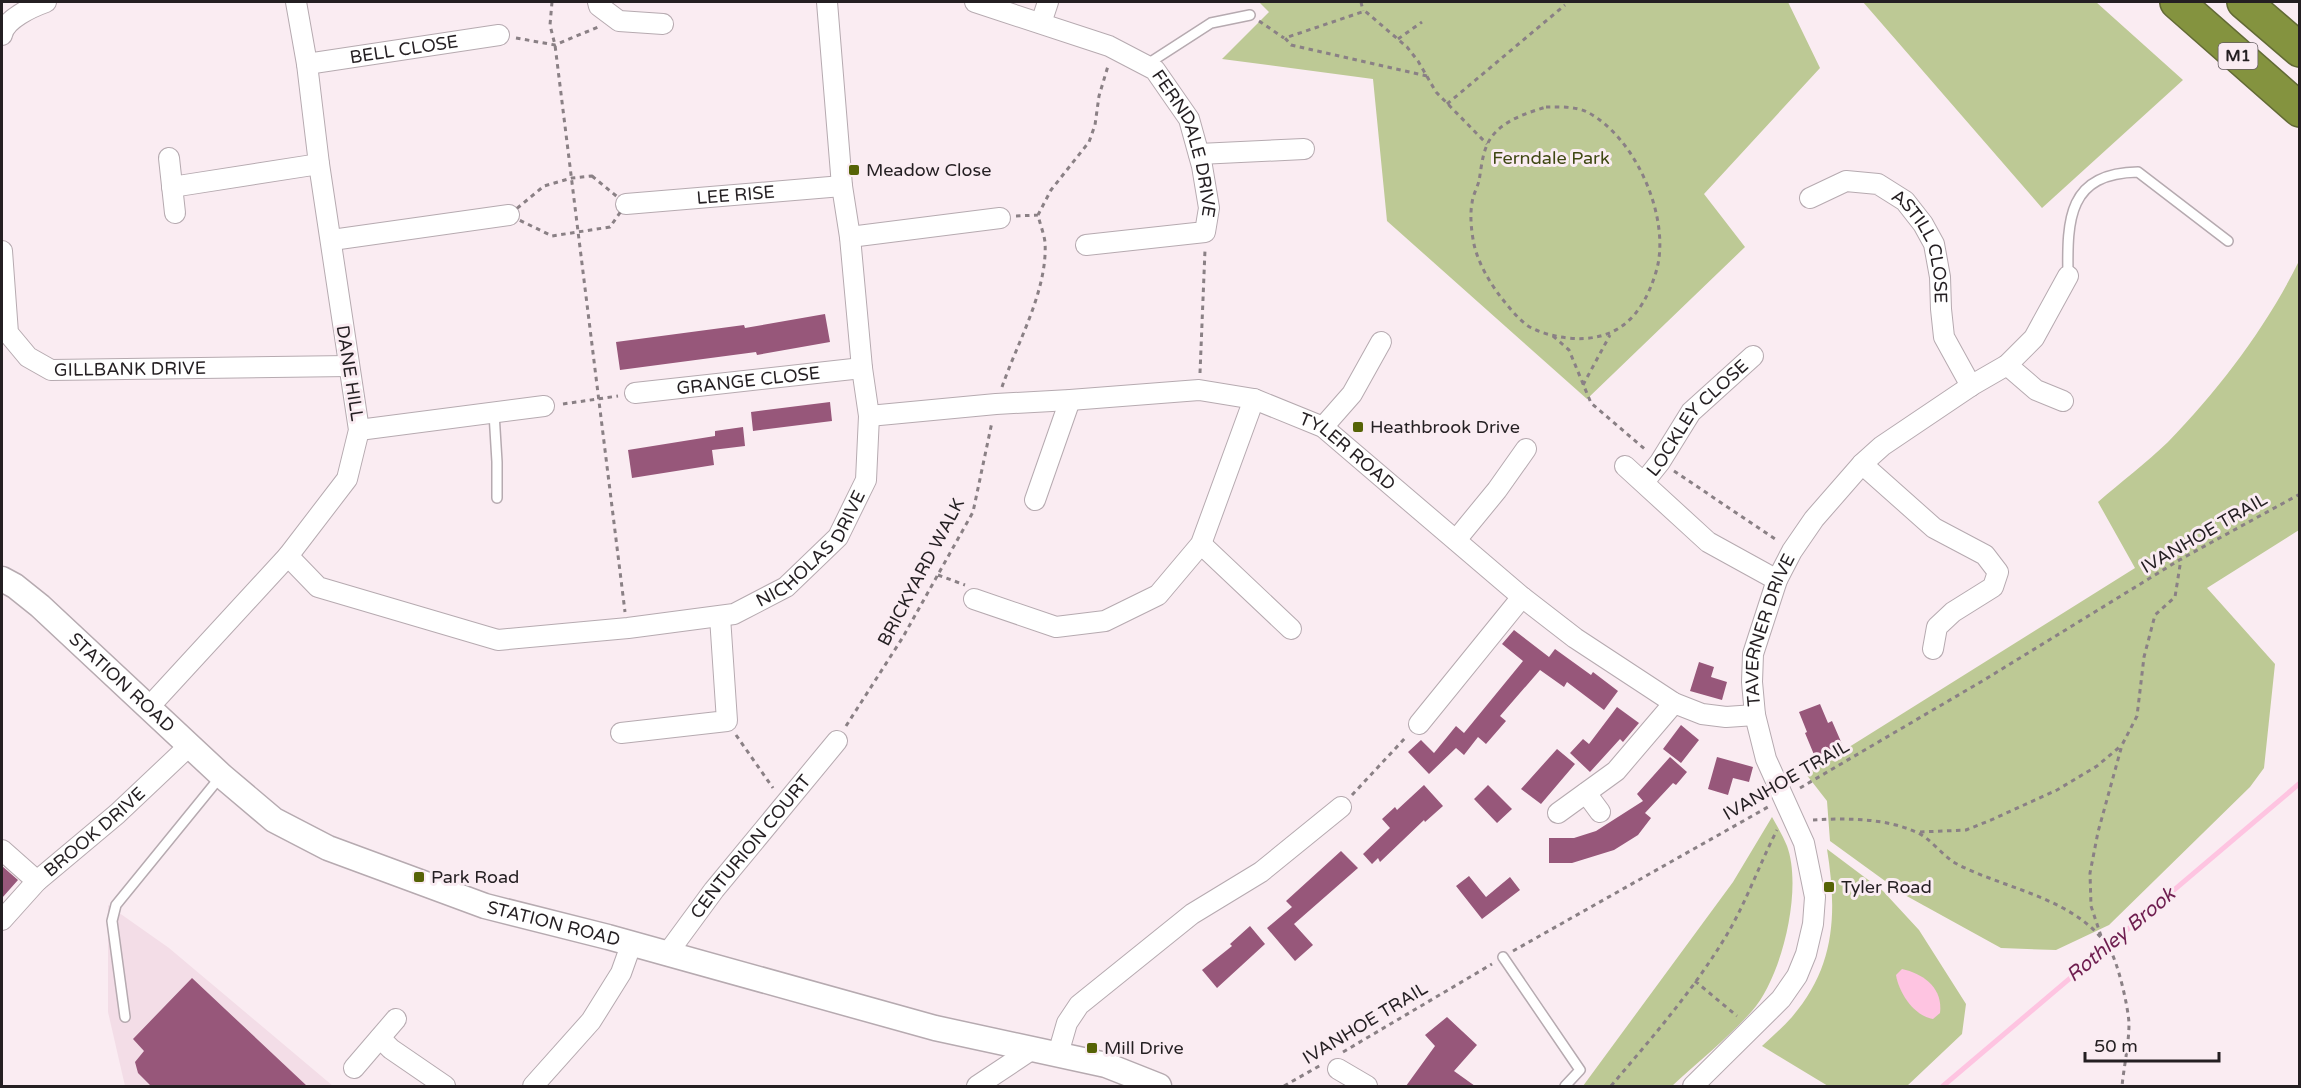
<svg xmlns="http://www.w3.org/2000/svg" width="2301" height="1088" font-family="'Varela Round',sans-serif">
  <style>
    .built { fill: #f3dde7 }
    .green { fill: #bdc995 }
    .water { fill: #fec4e1 }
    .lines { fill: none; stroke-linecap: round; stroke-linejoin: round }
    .stream { stroke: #fec4e1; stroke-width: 5 }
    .building { fill: #97577a }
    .service-casing { stroke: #b6aab0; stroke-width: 12 }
    .minor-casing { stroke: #b6aab0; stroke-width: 22 }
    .tertiary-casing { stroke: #b6aab0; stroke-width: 27 }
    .motorway-casing { stroke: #626a35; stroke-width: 36 }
    .path { stroke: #8a8085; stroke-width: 3; stroke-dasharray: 4.5 4.5; stroke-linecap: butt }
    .service { stroke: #fff; stroke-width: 9 }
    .minor { stroke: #fff; stroke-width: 20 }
    .tertiary { stroke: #fff; stroke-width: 24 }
    .motorway { stroke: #84933f; stroke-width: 33 }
    .poi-dot { fill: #566306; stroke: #faecf2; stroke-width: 2 }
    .labels { text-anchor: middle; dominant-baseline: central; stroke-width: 6; stroke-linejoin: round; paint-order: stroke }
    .shield { fill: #faecf2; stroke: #645c60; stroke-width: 1.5 }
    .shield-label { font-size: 16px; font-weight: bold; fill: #241f22 }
    .street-label { font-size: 18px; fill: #241f22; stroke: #faecf2 }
    .park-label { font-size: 18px; fill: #3f4813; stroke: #faecf2 }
    .poi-label { font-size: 18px; fill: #241f22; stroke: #faecf2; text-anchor: start }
    .water-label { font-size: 20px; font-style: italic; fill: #6e1d4f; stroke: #faecf2 }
  </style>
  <rect width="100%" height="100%" fill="#faecf2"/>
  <path class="built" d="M108 905 169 948 333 1086H125L108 1012Z"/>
  <path class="green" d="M1259 2H1788L1820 68 1704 194 1745 247 1587 399 1387 221 1373 79 1222 59 1269 12Z
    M1863 2H2096L2183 80 2042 208Z
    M2299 261V530L2207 588 2275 664 2264 768 2250 787 2109 925 2056 950 2001 948 1903 894 1830 841 1827 801 1806 774 2135 568 2098 502C2121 482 2146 463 2168 442 2220 388 2266 328 2299 261Z
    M1772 817C1777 826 1783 836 1787 846 1803 889 1782 977 1752 1011 1728 1038 1698 1062 1672 1086H1583L1733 882Z
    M1827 849 1883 891 1919 930 1966 1004 1962 1034 1907 1086H1828L1762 1046C1772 1037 1783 1027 1792 1017 1836 966 1837 912 1827 849Z"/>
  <path class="water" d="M1902 969C1924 974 1943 988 1940 1013L1933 1019C1914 1016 1899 993 1896 975Z"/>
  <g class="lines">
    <path class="stream" d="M1943 1086 2300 783"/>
  </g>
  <path class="building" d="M825 314 830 342 757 355 756 352 620 370 616 342 744 325 745 328Z
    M830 402 832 421 753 431 751 412Z
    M743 427 745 446 712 450 714 465 632 478 628 450 715 436V431Z
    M1514 630 1549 657 1555 649 1591 675 1593 672 1618 691 1604 710 1567 682 1564 687 1540 670 1500 716 1506 721 1486 744 1478 737 1464 755 1456 748 1429 774 1408 752 1421 740 1434 753 1456 726 1464 733 1523 661 1502 644Z
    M1699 662 1714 667 1711 677 1727 682 1722 700 1690 691Z
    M1820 704 1828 723 1832 721 1842 744 1815 757 1805 733 1807 732 1799 712Z
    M1617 707 1639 723 1623 742 1620 739 1590 772 1570 753 1583 739 1589 744Z
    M1681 725 1699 740 1681 763 1663 749Z
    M1557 749 1575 764 1541 804 1521 789Z
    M1670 757 1687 772 1676 785 1673 783 1645 813 1651 818 1638 835 1614 850 1572 863H1549V838H1574L1596 831 1643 801 1637 794Z
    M1717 757 1753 767 1749 782 1733 778 1728 795 1708 789Z
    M1424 785 1443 806 1425 822 1424 820 1380 862 1378 858 1372 864 1363 854 1390 828 1382 819 1395 807 1397 810Z
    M1488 785 1512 809 1497 823 1474 799Z
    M1341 851 1358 868 1294 924 1313 945 1295 961 1267 928 1292 907 1286 901Z
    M2 866 18 880 2 898Z
    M1469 876 1486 897 1510 877 1520 890 1482 919 1456 886Z
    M1250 926 1265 944 1217 988 1202 970 1232 946 1230 944Z
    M192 978 307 1086H151L138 1073 135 1062 144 1051 133 1039Z
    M1447 1017 1477 1045 1454 1071 1475 1086H1406L1435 1046 1425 1035Z"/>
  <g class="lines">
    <g class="service-casing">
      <path id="service" d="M1146 65 1211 23 1250 15
        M2068 276C2067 219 2068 173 2138 172L2228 241
        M494 413 497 462V498
        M1503 957 1580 1070 1565 1086
        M125 1017 112 921 116 905 221 776"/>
    </g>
    <g class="minor-casing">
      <g id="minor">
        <path d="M598 2 599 6 619 21 663 24"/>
        <path id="s1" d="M975 2 1109 46 1155 70 1189 119 1202 166 1209 208 1205 232 1086 245"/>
        <path d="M1041 23 1048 2"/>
        <path d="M2 35C5 19 32 7 46 2"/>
        <path id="s2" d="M307 64 499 35"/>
        <path d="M1199 154 1304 149"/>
        <path d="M169 158 175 213"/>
        <path d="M172 187 319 164"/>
        <path id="s3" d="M1810 198 1846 181 1878 184 1905 201 1923 224 1934 244 1940 277 1941 309 1944 337 1971 386"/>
        <path id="s4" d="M626 204 842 186"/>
        <path d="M850 237 1000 218"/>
        <path d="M332 240 509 215"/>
        <path id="s5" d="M2 251 8 333 28 357 51 370 349 366"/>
        <path d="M2007 365 2036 390 2063 401"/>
        <path id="s6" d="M635 393 862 368"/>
        <path id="s7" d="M869 416 996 404 1070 400 1199 390 1254 399 1323 427 1522 597 1575 638 1674 703 1702 714 1726 717 1755 715"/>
        <path d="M1323 427 1352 394 1381 342"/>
        <path d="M359 430 544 406"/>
        <path d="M1862 464 1934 528 1985 555 1998 572 1993 587 1953 612 1937 627 1933 649"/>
        <path d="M1625 466 1708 542 1777 580"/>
        <path id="s8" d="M1644 482 1660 462 1691 412 1753 356"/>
        <path d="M1035 500 1070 400"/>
        <path d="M1456 540 1497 490 1526 449"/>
        <path d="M1201 544 1291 629"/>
        <path id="s9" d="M288 556 318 587 498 640 628 628 734 614 786 587 838 537 866 480 869 416 862 368 850 237 842 186 827 2"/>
        <path d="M974 599 1056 627 1105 621 1158 595 1201 544 1254 399"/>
        <path d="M149 707 288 556 347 479 359 430 319 164 307 64 296 2"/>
        <path d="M1419 724 1522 597"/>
        <path d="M621 733 727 721 720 617"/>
        <path d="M1586 793 1600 812"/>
        <path d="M1558 813 1616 771 1674 703"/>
        <path d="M2 850 37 881"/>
        <path id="s10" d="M2 920 37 881 117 814 189 746"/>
        <path id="s11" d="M667 954 714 890 837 741"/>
        <path d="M380 1038 391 1049 445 1086"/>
        <path d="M1058 1054 1067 1023 1079 1005 1192 914 1261 872 1341 807"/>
        <path d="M354 1068 396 1019"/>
        <path d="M1338 1069 1367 1086"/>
        <path d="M533 1086 591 1021 621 973 631 945"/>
        <path d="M977 1086 1031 1050"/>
        <path id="s12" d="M1693 1086 1781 999 1797 976 1806 954 1813 924 1815 897 1804 843 1766 759 1755 715 1752 682 1753 654 1777 580 1792 551 1814 519 1862 464 1882 446 1974 384 2007 365 2034 338 2068 276"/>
      </g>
    </g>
    <g class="tertiary-casing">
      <g id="tertiary">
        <path id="s13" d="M2 579 15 586 40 606 222 776 274 820 328 848 485 906 608 937 935 1028 1106 1065 1159 1086"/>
      </g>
    </g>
    <g class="motorway-casing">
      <path id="motorway" d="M2177 2 2300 110
        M2244 2 2300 50"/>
    </g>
    <path class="path" d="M552 2 550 25 555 45 625 612
      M1361 2 1363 11
      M1259 21 1284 38
      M516 38 555 45 598 27
      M1398 39 1422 22
      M1427 76 1291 45 1285 38 1365 11 1407 47 1418 61 1436 92 1487 144
      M1447 104 1565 5
      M1546 107C1559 107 1575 106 1587 112 1636 137 1672 220 1656 272 1642 318 1616 343 1567 338 1553 336 1540 333 1528 326 1517 318 1508 306 1500 296 1488 280 1476 259 1473 239 1471 227 1470 214 1472 203 1473 195 1477 188 1479 181 1481 170 1482 156 1487 145 1497 122 1524 114 1546 107Z
      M592 176 626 204 610 227 552 236 509 215 544 186 572 178Z
      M1016 216 1038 215
      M1553 336 1569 350 1591 403 1647 451
      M1200 373 1205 250
      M1583 385 1610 335
      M1002 387C1017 343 1048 290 1045 242 1044 234 1040 224 1038 215L1051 190 1089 142 1095 125 1099 96 1108 66
      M563 404 618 396
      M1674 471 1778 541
      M938 575 965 585
      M846 726 903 637 973 512 992 422
      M736 735 773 788
      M1800 788 1984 680 2181 559 2300 494
      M1352 795 1407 736
      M1813 820C1846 818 1885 818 1916 832 1929 837 1942 855 1955 863 2006 890 2075 897 2109 948 2118 962 2128 1006 2129 1023 2129 1044 2124 1066 2122 1086
      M1920 832 1966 830 1991 820 2057 790 2097 766 2122 745
      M2101 936 2091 906 2090 873 2098 832 2122 745 2137 716 2144 657 2155 615 2175 597 2181 559
      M1513 951 1768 807
      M1695 981 1737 1016
      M1343 1052 1492 964
      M1284 1086 1321 1065
      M1611 1086C1650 1040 1691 993 1723 941 1745 906 1758 867 1777 830"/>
    <use href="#service" class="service"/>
    <use href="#minor" class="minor"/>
    <use href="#tertiary" class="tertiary"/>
    <use href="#motorway" class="motorway"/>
  </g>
  <g class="poi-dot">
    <rect x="848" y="164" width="12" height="12" rx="3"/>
    <rect x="1352" y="421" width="12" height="12" rx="3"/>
    <rect x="413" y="871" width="12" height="12" rx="3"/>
    <rect x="1823" y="881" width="12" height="12" rx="3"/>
    <rect x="1086" y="1042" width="12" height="12" rx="3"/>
  </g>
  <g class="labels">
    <rect class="shield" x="2218.5" y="43" width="39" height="26" rx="4.5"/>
    <g class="shield-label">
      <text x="2238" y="56">M1</text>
    </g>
    <g class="street-label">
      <text stroke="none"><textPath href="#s2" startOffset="98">BELL CLOSE</textPath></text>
      <text stroke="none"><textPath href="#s1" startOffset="274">FERNDALE DRIVE</textPath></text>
      <text stroke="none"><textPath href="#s4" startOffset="110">LEE RISE</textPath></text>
      <text stroke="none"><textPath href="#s3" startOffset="153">ASTILL CLOSE</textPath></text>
      <text stroke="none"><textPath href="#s5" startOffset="219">GILLBANK DRIVE</textPath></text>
      <text transform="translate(350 373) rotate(81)">DANE HILL</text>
      <text stroke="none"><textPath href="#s6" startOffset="114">GRANGE CLOSE</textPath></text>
      <text stroke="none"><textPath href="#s8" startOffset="84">LOCKLEY CLOSE</textPath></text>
      <text stroke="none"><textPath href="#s7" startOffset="495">TYLER ROAD</textPath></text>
      <text transform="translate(2204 533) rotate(-30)">IVANHOE TRAIL</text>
      <text stroke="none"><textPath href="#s9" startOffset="572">NICHOLAS DRIVE</textPath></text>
      <text transform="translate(921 572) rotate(-62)">BRICKYARD WALK</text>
      <text stroke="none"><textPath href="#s12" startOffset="514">TAVERNER DRIVE</textPath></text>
      <text stroke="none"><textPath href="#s13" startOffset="159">STATION ROAD</textPath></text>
      <text transform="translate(1786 780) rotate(-30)">IVANHOE TRAIL</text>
      <text stroke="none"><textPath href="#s10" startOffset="128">BROOK DRIVE</textPath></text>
      <text stroke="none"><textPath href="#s11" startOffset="136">CENTURION COURT</textPath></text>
      <text stroke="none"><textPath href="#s13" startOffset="663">STATION ROAD</textPath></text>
      <text transform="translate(1365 1023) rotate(-31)">IVANHOE TRAIL</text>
    </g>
    <g class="park-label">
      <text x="1551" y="158">Ferndale Park</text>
    </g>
    <g class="poi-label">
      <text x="866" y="170">Meadow Close</text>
      <text x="1370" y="427">Heathbrook Drive</text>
      <text x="431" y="877">Park Road</text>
      <text x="1841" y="887">Tyler Road</text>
      <text x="1104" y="1048">Mill Drive</text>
    </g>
    <g class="water-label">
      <text transform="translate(2121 935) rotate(-40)">Rothley Brook</text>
    </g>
  </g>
  <rect width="2301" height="1088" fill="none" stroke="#241f22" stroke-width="6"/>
  <path d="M2085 1052v9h134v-9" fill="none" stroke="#241f22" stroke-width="3"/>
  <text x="2094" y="1052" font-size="18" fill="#241f22" stroke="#faecf2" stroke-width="4.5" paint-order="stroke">50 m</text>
</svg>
